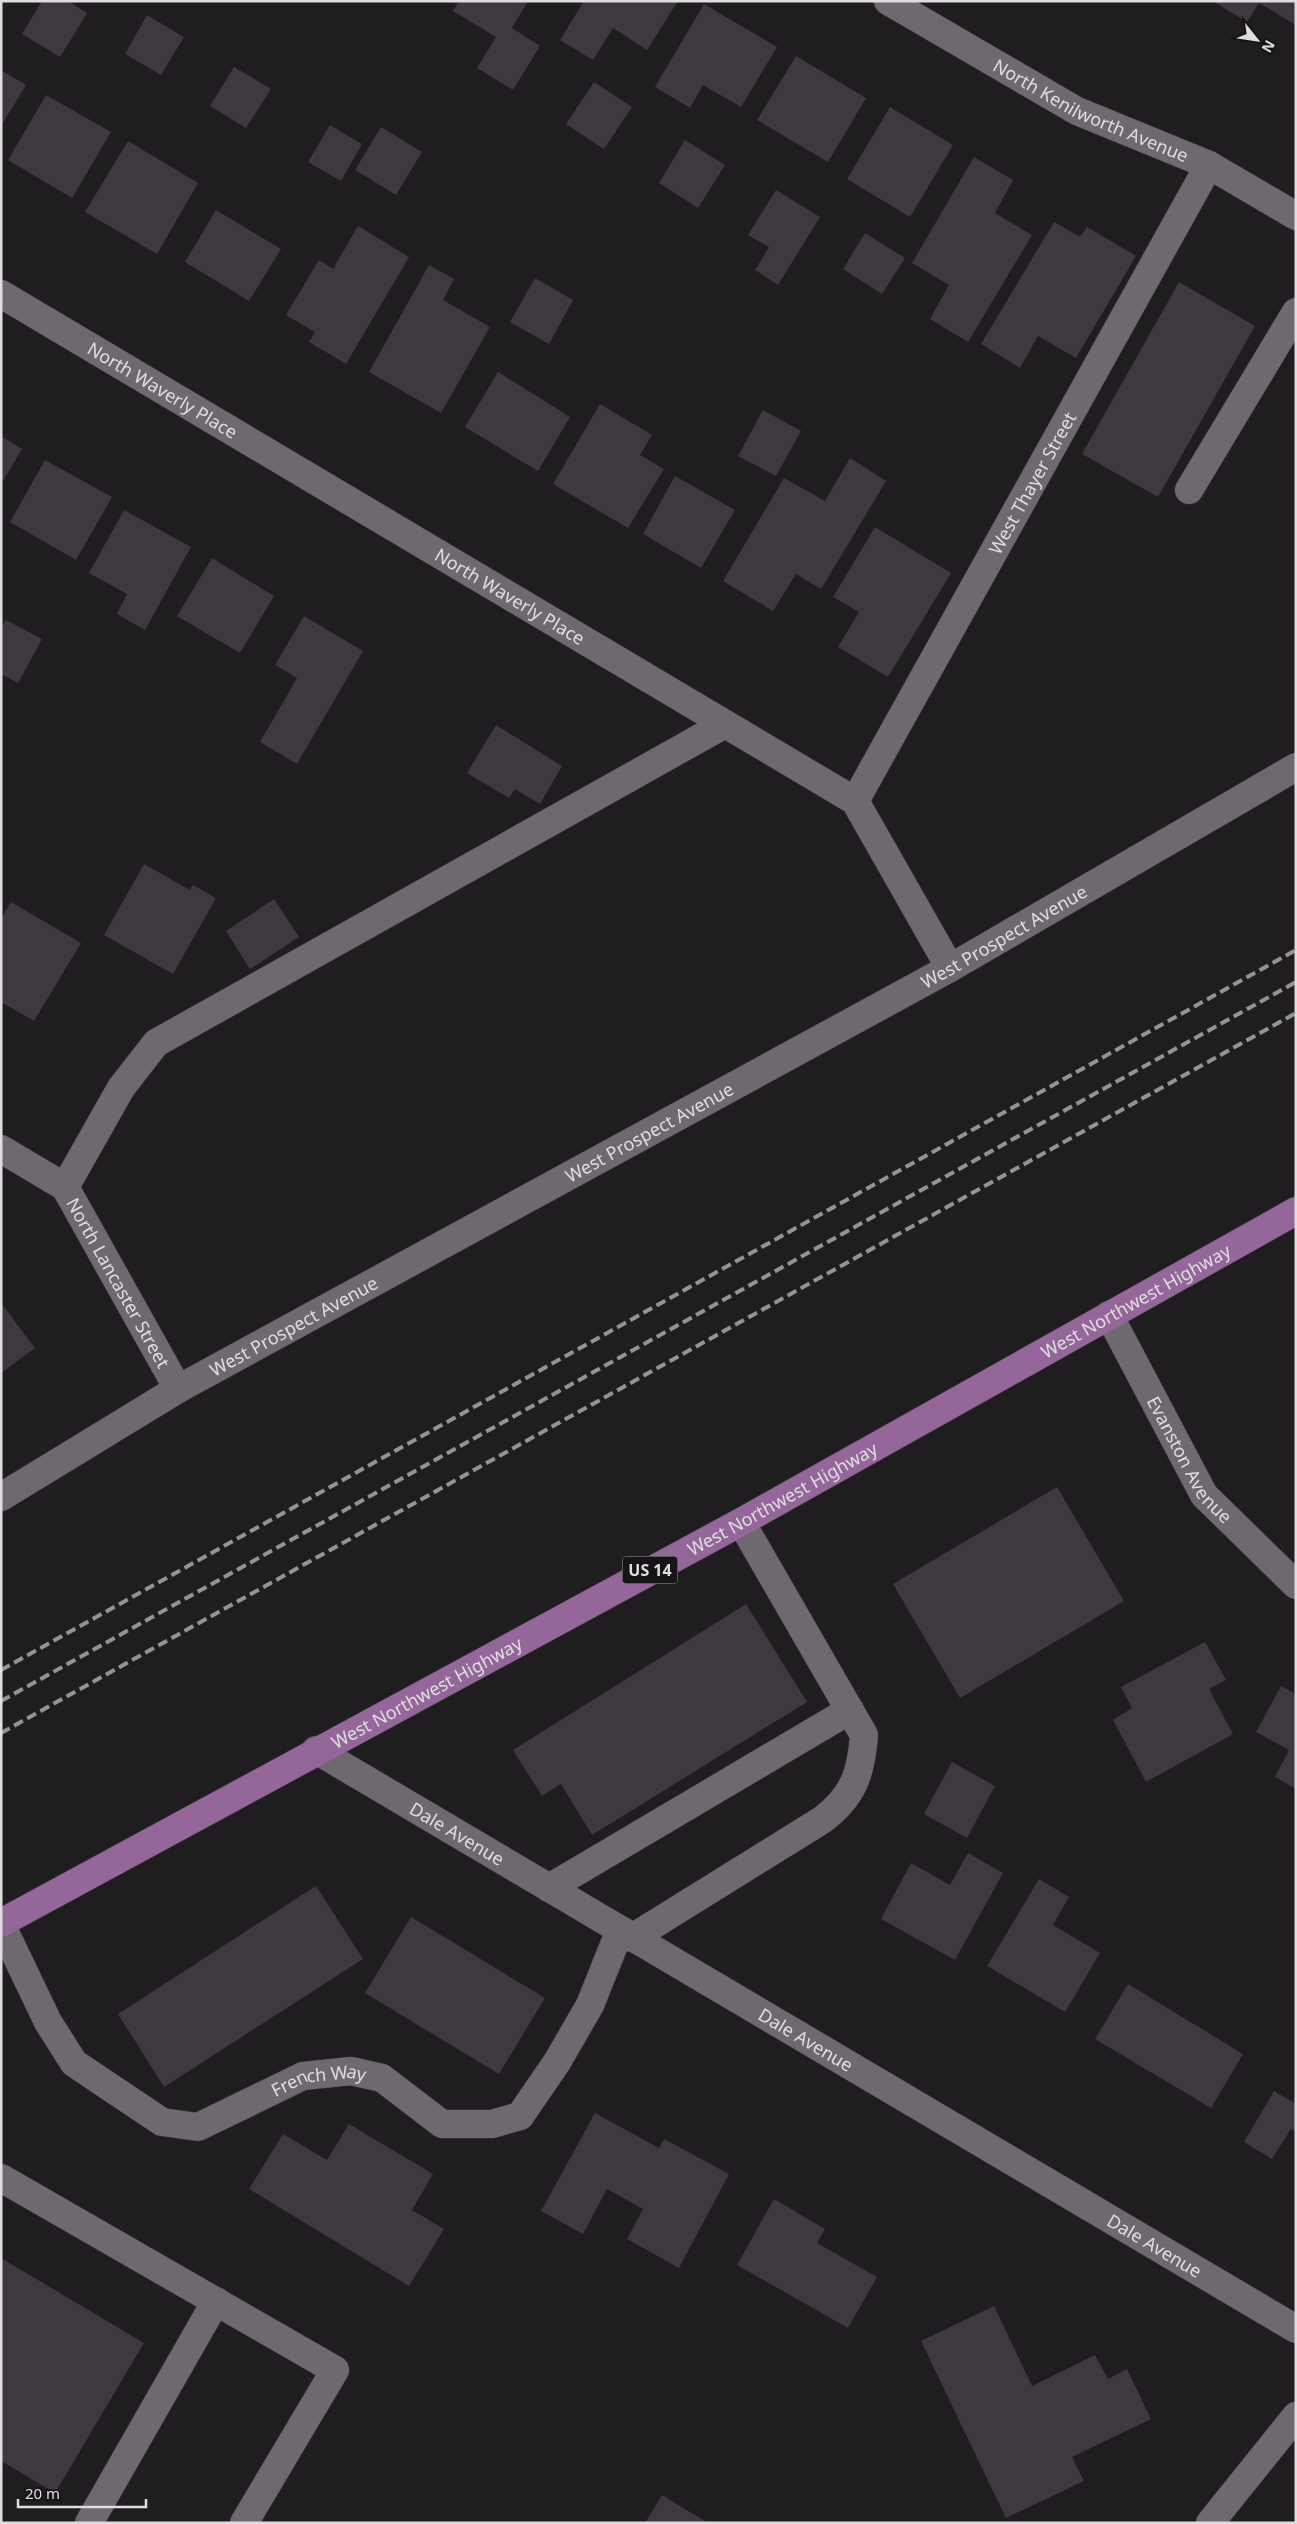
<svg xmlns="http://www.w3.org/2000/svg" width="1297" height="2524" font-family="'Noto Sans',sans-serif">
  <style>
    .building { fill: #3d393e }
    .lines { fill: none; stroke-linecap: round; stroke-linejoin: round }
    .minor-casing { stroke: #3d3a3d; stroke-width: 29 }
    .major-casing { stroke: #3d3a3d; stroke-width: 29 }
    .minor { stroke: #6e696e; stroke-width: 28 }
    .major { stroke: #946699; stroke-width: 28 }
    .rail { stroke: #959295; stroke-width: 4; stroke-dasharray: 10 5; stroke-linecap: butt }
    .labels { text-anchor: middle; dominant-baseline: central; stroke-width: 4.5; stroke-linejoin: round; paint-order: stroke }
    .shield { fill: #171418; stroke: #a4a1a4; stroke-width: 1 }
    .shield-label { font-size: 16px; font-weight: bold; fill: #e0dde0 }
    .street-label { font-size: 18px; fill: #e0dde0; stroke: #171418 }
  </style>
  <rect width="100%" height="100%" fill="#201d21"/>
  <path class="building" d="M42 1H68L87 13 60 57 22 34Z
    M459 1H528L512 28 540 46 513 90 477 68 496 37 453 11Z
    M584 1H678L647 50 613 28 593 60 560 40Z
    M1213 1H1296V25L1259 3 1247 22Z
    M704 4 777 47 741 107 703 85 690 108 655 87Z
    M147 15 184 37 161 75 125 54Z
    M796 56 866 98 828 162 757 120Z
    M234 67 271 89 246 128 210 106Z
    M1 70 26 85 1 126Z
    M594 82 632 107 604 149 566 124Z
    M46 95 111 132 72 198 8 160Z
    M890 107 953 145 910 217 847 179Z
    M330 125 362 144 341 181 308 162Z
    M381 127 422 152 396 195 355 170Z
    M685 140 725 165 698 208 659 183Z
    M128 141 198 183 157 254 85 212Z
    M974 157 1013 180 995 213 1032 235 968 342 930 319 949 285 912 263Z
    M776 190 820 217 778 285 755 270 769 247 748 235Z
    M216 210 281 249 249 301 185 262Z
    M1054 222 1080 237 1087 227 1136 256 1076 358 1038 336 1020 368 981 344Z
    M358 226 409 257 346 364 309 342 315 332 286 315 319 260 333 269Z
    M865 233 905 258 882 294 843 269Z
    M429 265 454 279 443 300 490 327 441 413 369 372Z
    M535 278 573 300 549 344 510 322Z
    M1179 282 1255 326 1158 497 1082 454Z
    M498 372 570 417 538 471 465 427Z
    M600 404 652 435 640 455 664 469 628 528 553 484Z
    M763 410 801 431 776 476 738 456Z
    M1 436 22 449 1 484Z
    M850 458 886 481 821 589 796 574 773 611 723 581 784 478 825 501Z
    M45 460 112 497 76 560 10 522Z
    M675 476 735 510 701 568 643 534Z
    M124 510 191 547 145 630 117 614 127 594 89 573Z
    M875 527 951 573 888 677 838 647 859 612 833 597Z
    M212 558 274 596 240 653 177 616Z
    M304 616 363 651 297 764 260 742 297 678 275 665Z
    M6 620 42 639 18 683 1 674V628Z
    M496 725 562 766 540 804 515 789 509 798 467 773Z
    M144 864 190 890 193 885 216 898 173 974 104 935Z
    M274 899 299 937 250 969 226 931Z
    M11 902 81 943 34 1021 1 1002V919Z
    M1 1303 35 1348 1 1373Z
    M1057 1487 1124 1601 960 1698 893 1584Z
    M746 1604 807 1702 592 1835 561 1784 542 1796 513 1750Z
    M1205 1642 1226 1680 1209 1689 1233 1734 1146 1782 1113 1720 1132 1708 1121 1687Z
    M1281 1686 1296 1694V1789L1275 1777 1289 1750 1256 1732Z
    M952 1762 995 1786 967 1838 924 1814Z
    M968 1853 1003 1873 955 1960 881 1919 911 1863 950 1885Z
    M1039 1879 1069 1897 1053 1925 1100 1953 1065 2012 987 1966Z
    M316 1886 363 1959 164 2087 118 2014Z
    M411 1917 545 1998 499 2074 365 1993Z
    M1128 1984 1243 2054 1211 2108 1095 2039Z
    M1274 2091 1296 2104V2132L1291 2129 1272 2159 1244 2142Z
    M595 2113 659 2148 664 2139 729 2174 679 2268 627 2239 643 2209 607 2189 583 2234 541 2211Z
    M349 2124 433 2174 412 2210 444 2229 409 2286 249 2189 283 2134 327 2160Z
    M774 2199 825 2229 817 2243 877 2277 848 2328 737 2265Z
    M1 2258 144 2343 55 2493 1 2461Z
    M994 2306 1032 2386 1095 2355 1108 2379 1127 2369 1151 2419 1072 2457 1084 2481 1006 2518 921 2341Z
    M662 2495 708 2523H645Z"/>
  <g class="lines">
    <g class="minor-casing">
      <g id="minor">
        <path id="s1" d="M888 1 1077 111 1209 165 1296 216"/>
        <path id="s2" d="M1 294 855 801 950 968"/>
        <path d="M1189 490 1296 312"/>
        <path id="s3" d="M855 801 1209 165"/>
        <path id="s4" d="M1 1149 65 1187 178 1389"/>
        <path d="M65 1187 121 1088 156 1043 725 724"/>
        <path id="s5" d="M1109 1315 1204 1495 1296 1585"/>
        <path id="s6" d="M1 1497 178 1389 950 968 1296 767"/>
        <path id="s7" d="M316 1750 1296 2329"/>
        <path d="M549 1888 850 1710"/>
        <path id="s8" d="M1 1924 48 2022 74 2063 162 2122 198 2127 303 2076 351 2071 382 2078 442 2124H492L520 2116 557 2062 590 2005 620 1930"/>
        <path d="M632 1938 822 1820C854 1796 861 1773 864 1735L741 1522"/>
        <path d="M1 2178 335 2370 244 2523"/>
        <path d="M89 2523 216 2301"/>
        <path d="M1210 2523 1296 2416"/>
      </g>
    </g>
    <g class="major-casing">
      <g id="major">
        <path id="s9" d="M1 1923 741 1522 1296 1211"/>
      </g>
    </g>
    <use href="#minor" class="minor"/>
    <use href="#major" class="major"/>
    <path class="rail" d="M1 1670 1296 950
      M1 1701 1296 982
      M1 1733 1296 1013"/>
  </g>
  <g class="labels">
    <rect class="shield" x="622.5" y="1556.5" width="55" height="27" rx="4"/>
    <g class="shield-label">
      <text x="650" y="1570">US 14</text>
    </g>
    <g class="street-label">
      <text stroke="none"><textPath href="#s1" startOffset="231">North Kenilworth Avenue</textPath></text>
      <text stroke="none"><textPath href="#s2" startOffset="188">North Waverly Place</textPath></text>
      <text stroke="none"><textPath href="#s3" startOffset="364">West Thayer Street</textPath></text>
      <text stroke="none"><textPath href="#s2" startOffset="592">North Waverly Place</textPath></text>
      <text stroke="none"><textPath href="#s6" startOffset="1149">West Prospect Avenue</textPath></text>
      <text stroke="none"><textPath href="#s6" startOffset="744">West Prospect Avenue</textPath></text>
      <text stroke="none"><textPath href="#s4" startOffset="184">North Lancaster Street</textPath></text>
      <text stroke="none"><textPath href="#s9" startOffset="1294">West Northwest Highway</textPath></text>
      <text stroke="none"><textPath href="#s6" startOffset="339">West Prospect Avenue</textPath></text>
      <text stroke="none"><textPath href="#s5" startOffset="166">Evanston Avenue</textPath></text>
      <text stroke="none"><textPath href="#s9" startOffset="889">West Northwest Highway</textPath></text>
      <text stroke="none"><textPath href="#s9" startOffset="484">West Northwest Highway</textPath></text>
      <text stroke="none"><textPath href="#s7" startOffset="164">Dale Avenue</textPath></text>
      <text stroke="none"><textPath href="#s7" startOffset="569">Dale Avenue</textPath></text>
      <text stroke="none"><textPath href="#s8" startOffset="431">French Way</textPath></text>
      <text stroke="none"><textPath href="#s7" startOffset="974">Dale Avenue</textPath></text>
    </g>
  </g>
  <rect width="1297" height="2524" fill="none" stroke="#e0dde0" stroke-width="5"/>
  <g transform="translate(1257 40) rotate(120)" stroke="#171418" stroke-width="4" paint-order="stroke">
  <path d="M0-4L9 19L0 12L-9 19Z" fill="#e0dde0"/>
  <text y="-8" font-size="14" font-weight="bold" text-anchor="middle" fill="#e0dde0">N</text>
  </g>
  <path d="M18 2499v8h128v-8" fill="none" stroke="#e0dde0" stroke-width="2.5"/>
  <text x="25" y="2499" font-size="15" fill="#e0dde0" stroke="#171418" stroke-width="4" paint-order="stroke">20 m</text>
</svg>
